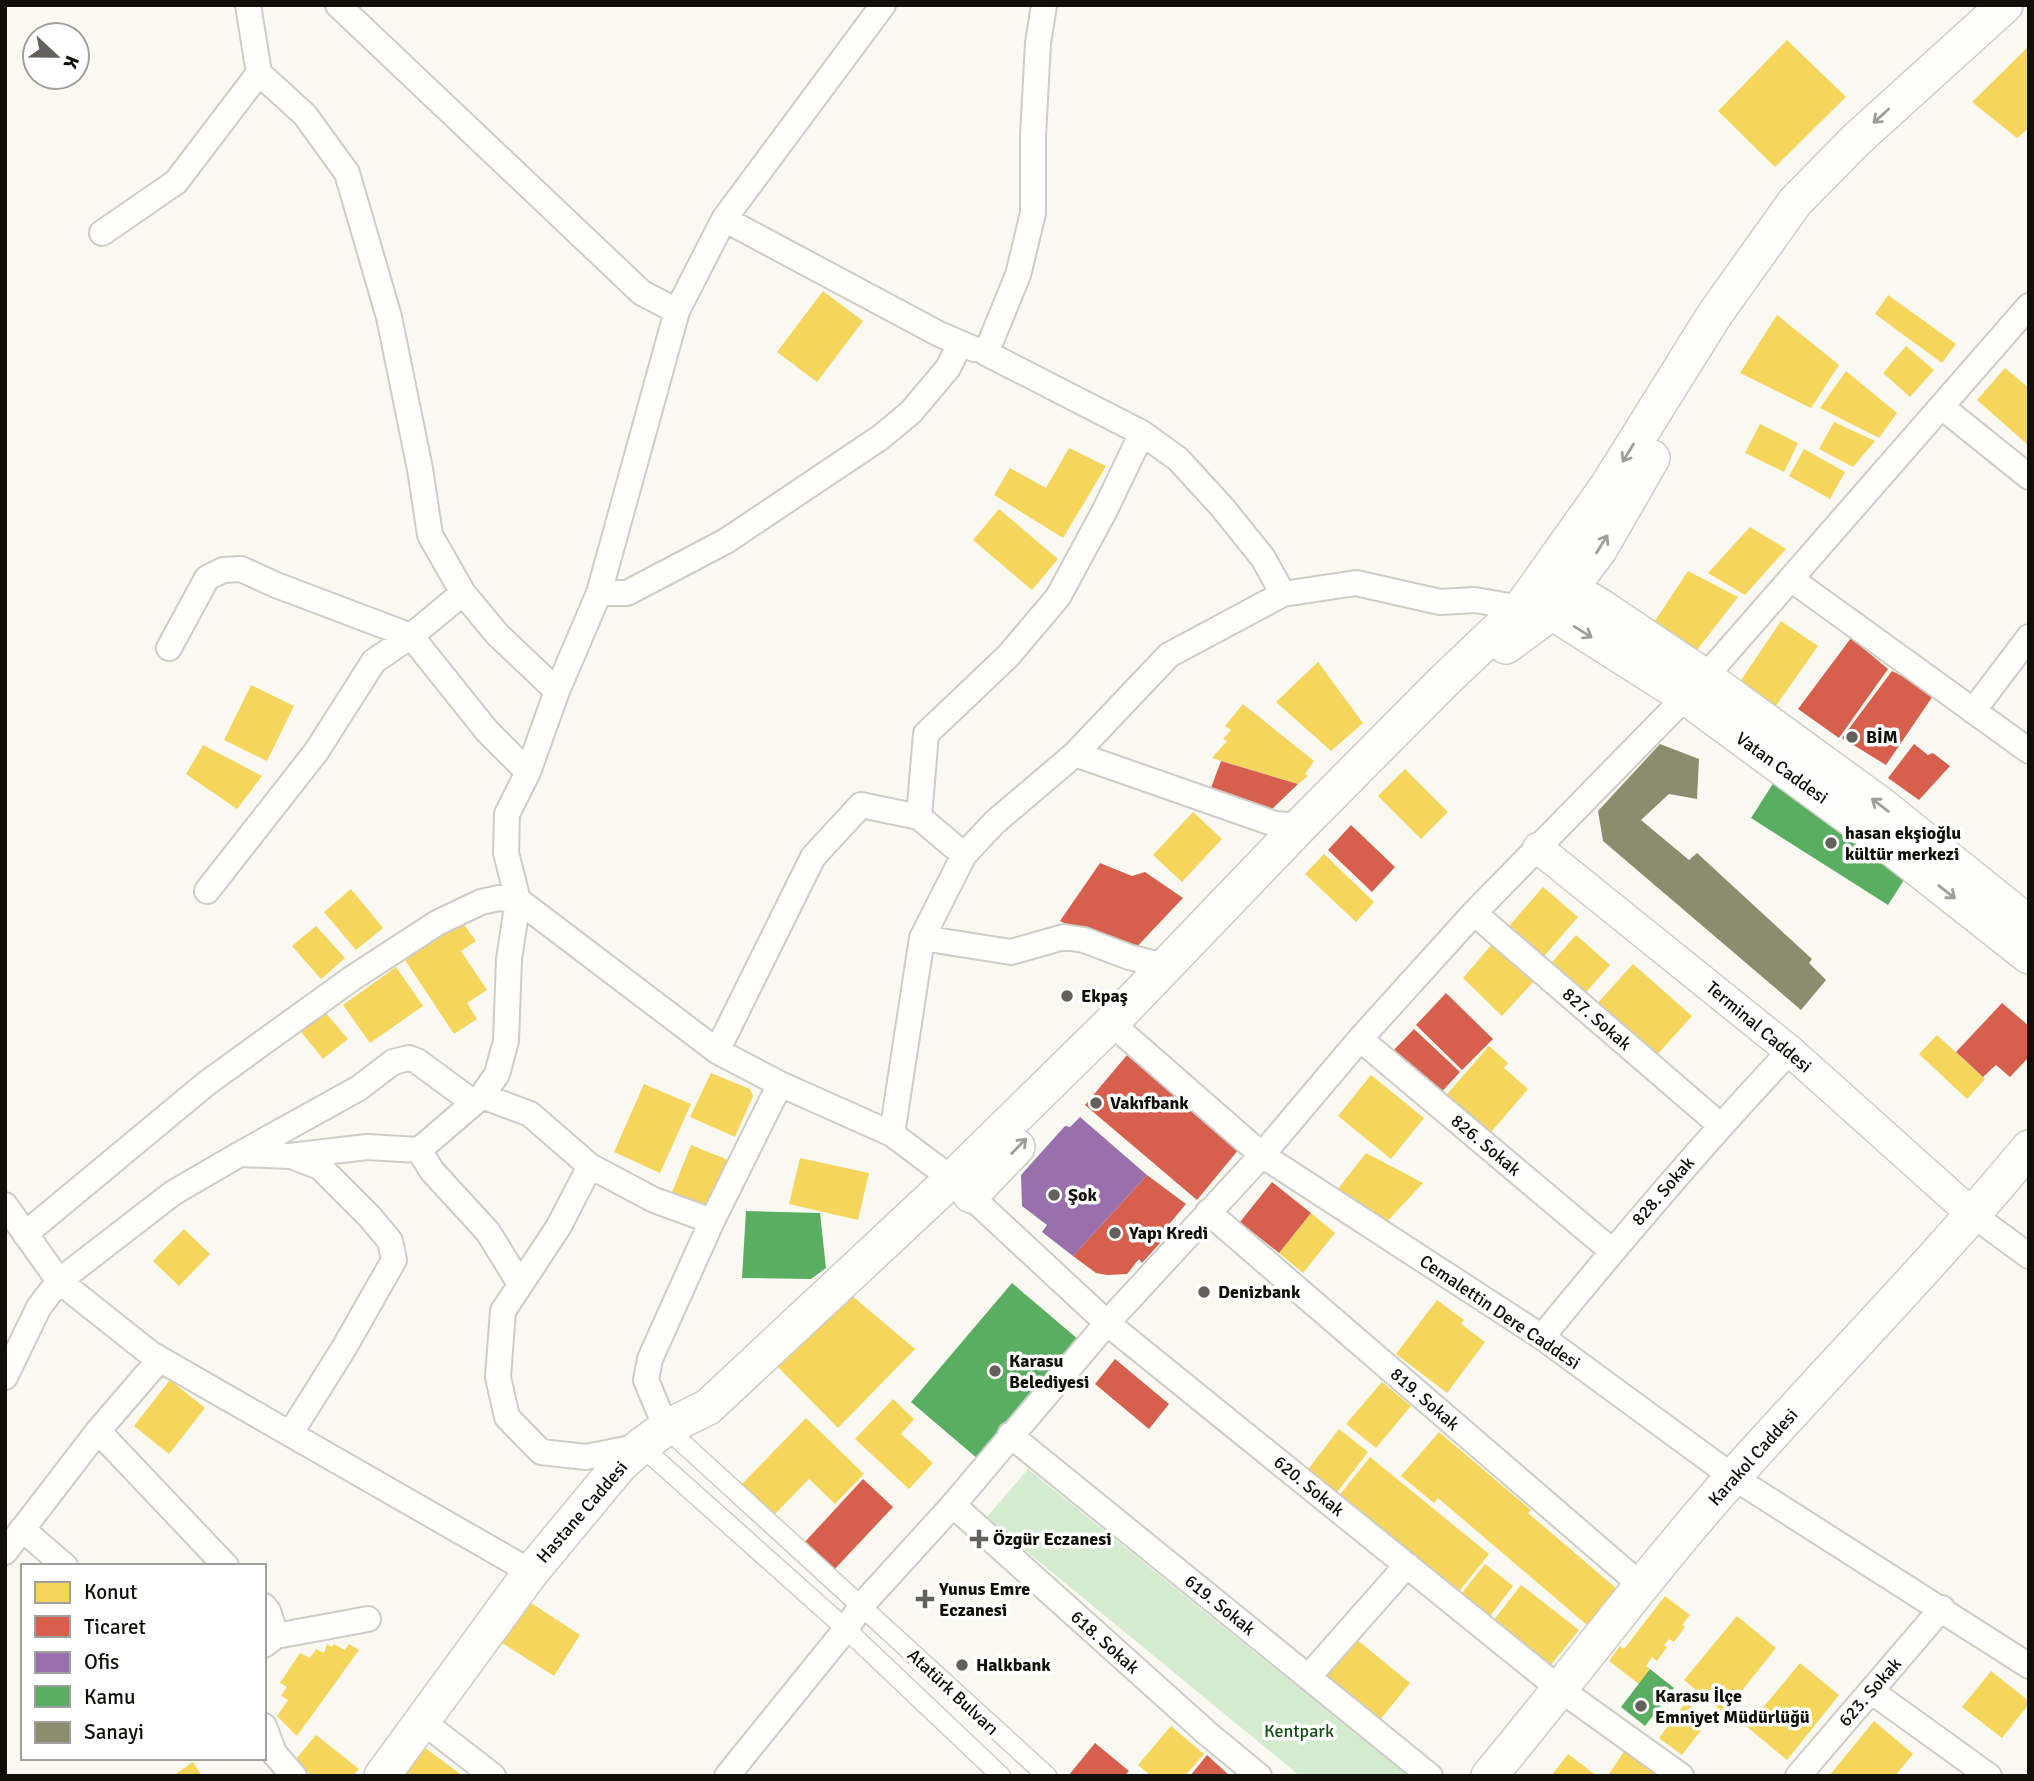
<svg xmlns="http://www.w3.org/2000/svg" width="2034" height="1781" font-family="Signika,sans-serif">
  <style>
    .green { fill: #d5ebcf }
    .homes { fill: #f6d55c }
    .shops { fill: #d6604d }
    .offices { fill: #9970ab }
    .public { fill: #5aae61 }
    .industry { fill: #8c8c6e }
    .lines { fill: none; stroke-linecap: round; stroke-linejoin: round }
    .pedestrian-casing { stroke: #cdccc6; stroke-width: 21 }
    .minor-casing { stroke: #cdccc6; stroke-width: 28 }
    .tertiary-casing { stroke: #cdccc6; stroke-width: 33 }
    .secondary-casing { stroke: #cdccc6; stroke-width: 38 }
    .pedestrian { stroke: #fefefd; stroke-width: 18 }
    .minor { stroke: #fefefd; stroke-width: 24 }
    .tertiary { stroke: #fefefd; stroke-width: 30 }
    .secondary { stroke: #fefefd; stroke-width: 35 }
    .oneway { stroke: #9f9e9c }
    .poi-dot { fill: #62615b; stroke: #fff; stroke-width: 2.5 }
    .labels { text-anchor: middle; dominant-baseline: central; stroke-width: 7; stroke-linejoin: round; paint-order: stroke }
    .poi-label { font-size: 18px; font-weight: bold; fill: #100f0a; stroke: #fff; text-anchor: start }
    .street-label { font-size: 18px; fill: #100f0a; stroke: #fff }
    .park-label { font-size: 18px; fill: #134e12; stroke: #fff }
  </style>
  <rect width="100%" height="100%" fill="#faf9f1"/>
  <path class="green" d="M1028 1469 1408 1776H1300L986 1518Z"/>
  <path class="homes" d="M1787 40 1846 97 1775 167 1718 111Z
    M2029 46V128L2017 138 1972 102Z
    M823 291 863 321 817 382 777 352Z
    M1888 295 1956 344 1942 363 1875 314Z
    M1777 315 1839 365 1811 408 1740 373Z
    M1906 346 1934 370 1910 397 1883 373Z
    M2005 368 2029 388V446L1977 400Z
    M1846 371 1897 413 1879 438 1820 408Z
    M1834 422 1875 441 1853 467 1819 449Z
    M1760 424 1798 443 1784 472 1745 453Z
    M1069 448 1106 466 1063 538 994 495 1010 468 1046 488Z
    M1804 449 1845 472 1830 499 1789 476Z
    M999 509 1058 559 1032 590 973 540Z
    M1750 527 1786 549 1745 595 1708 573Z
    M1688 571 1738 597 1697 650 1688 651 1651 627Z
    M1781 621 1818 646 1771 713 1735 689Z
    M1318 662 1363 723 1331 751 1276 702Z
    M251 685 294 706 267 761 224 740Z
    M1243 704 1314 761 1305 774 1308 776 1298 784 1212 758 1227 741 1223 739 1231 730 1225 726Z
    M203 745 262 776 237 809 186 774Z
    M1405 769 1448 812 1421 839 1378 796Z
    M1193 812 1222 839 1182 882 1153 855Z
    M1324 854 1374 902 1356 922 1305 874Z
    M1543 887 1578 917 1539 962 1504 932Z
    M351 889 383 928 356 950 324 912Z
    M462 922 476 941 461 951 487 990 467 1003 477 1019 454 1034 405 960Z
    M316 926 345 958 321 979 292 946Z
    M1576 935 1610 965 1581 998 1547 968Z
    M1493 943 1535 980 1502 1016 1463 978Z
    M1633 964 1692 1016 1654 1058 1595 1006Z
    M396 967 423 1006 370 1043 343 1005Z
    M325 1012 348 1039 323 1059 301 1032Z
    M1937 1035 1985 1079 1967 1099 1919 1054Z
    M1489 1046 1508 1063 1504 1068 1528 1089 1486 1138 1442 1100Z
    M711 1073 750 1089 753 1096 735 1137 690 1117Z
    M1371 1075 1424 1118 1391 1159 1338 1116Z
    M644 1084 691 1104 660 1173 614 1152Z
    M691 1145 728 1160 709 1207 672 1192Z
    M1366 1153 1423 1183 1383 1226 1334 1194Z
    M800 1158 869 1173 858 1220 789 1204Z
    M1311 1213 1335 1233 1303 1273 1279 1253Z
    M184 1229 210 1254 179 1286 153 1261Z
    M844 1289 915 1349 838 1428 772 1361Z
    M1437 1300 1464 1320 1461 1324 1485 1342 1447 1393 1396 1354Z
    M170 1380 205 1408 169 1454 134 1426Z
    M1382 1382 1411 1406 1376 1448 1346 1424Z
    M893 1399 914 1419 901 1434 933 1463 909 1489 855 1439Z
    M806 1418 864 1474 835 1504 809 1479 774 1515 742 1484Z
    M1339 1429 1368 1452 1335 1495 1306 1472Z
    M1439 1432 1531 1510 1528 1513 1617 1589 1587 1625 1438 1498 1434 1503 1401 1476Z
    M1370 1457 1489 1554 1457 1594 1338 1497Z
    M1485 1564 1513 1586 1490 1616 1461 1594Z
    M1521 1585 1579 1630 1550 1666 1493 1621Z
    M1665 1596 1690 1615 1682 1625 1685 1627 1674 1642 1669 1639 1664 1645 1667 1647 1657 1661 1652 1657 1646 1666 1650 1669 1639 1684 1609 1661 1620 1646 1624 1649Z
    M522 1597 580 1635 554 1676 496 1639Z
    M1737 1616 1776 1648 1724 1713 1684 1680Z
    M1356 1639 1410 1683 1380 1720 1326 1676Z
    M327 1644 332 1647 334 1644 345 1650 349 1644 359 1650 297 1736 277 1716 288 1700 281 1696 287 1687 280 1683 300 1653 310 1658 316 1649 324 1653Z
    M1800 1663 1839 1695 1787 1760 1747 1727Z
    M1991 1671 2029 1701V1704L2002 1738 1962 1707Z
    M1686 1702 1709 1720 1682 1755 1659 1738Z
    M1874 1721 1913 1754 1895 1776H1829Z
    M1171 1726 1204 1754 1185 1776H1151L1138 1765Z
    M316 1735 359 1769 353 1776H312L294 1761Z
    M424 1747 463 1776H406L403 1774Z
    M1625 1750 1665 1776 1609 1774Z
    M1568 1754 1597 1776H1551Z
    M193 1762 202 1776H173Z"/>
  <path class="shops" d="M1851 638 1888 669 1839 738 1798 709Z
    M1892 671 1935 693 1886 765 1842 738Z
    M1914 744 1928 755 1933 753 1950 766 1919 800 1888 778Z
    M1221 761 1298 784 1267 814 1209 793Z
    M1351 825 1395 867 1372 892 1328 850Z
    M1100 863 1132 876 1145 872 1183 898 1130 954 1060 921Z
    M1446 993 1493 1039 1462 1070 1416 1025Z
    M2002 1003 2029 1026V1057L2010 1077 1996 1065 1983 1077 1956 1052Z
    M1414 1029 1460 1072 1436 1098 1390 1054Z
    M1127 1055 1239 1149 1197 1200 1085 1105Z
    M1147 1175 1186 1204 1166 1228 1170 1232 1142 1263 1139 1259 1127 1274 1107 1275 1096 1273 1073 1256Z
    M1272 1182 1311 1213 1279 1253 1240 1222Z
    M1115 1359 1169 1404 1149 1429 1095 1384Z
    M863 1479 893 1507 832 1572 803 1544Z
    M1095 1743 1129 1771 1125 1776H1068Z
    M1207 1755 1230 1776H1190Z"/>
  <path class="offices" d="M1080 1117 1147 1175 1073 1256 1042 1232 1047 1225 1022 1206 1021 1175 1065 1126 1070 1127Z"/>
  <path class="public" d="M1774 782 1911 869 1888 905 1751 818Z
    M746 1211 820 1213 826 1268 811 1279 742 1278Z
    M1012 1283 1079 1340 978 1459 911 1402Z
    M1650 1669 1674 1688 1645 1726 1621 1707Z"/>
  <path class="industry" d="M1660 744 1699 759 1697 799 1669 794 1641 820 1689 860 1697 853 1812 959 1809 963 1826 980 1801 1010 1603 841 1598 811Z"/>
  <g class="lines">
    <g class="pedestrian-casing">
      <path id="pedestrian" d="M666 1428 1047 1776
        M641 1446 846 1629 1001 1776"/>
    </g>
    <g class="minor-casing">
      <path id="minor" d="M338 5 642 293 677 311
        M883 5 724 219 677 311 599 593 557 691 528 772 507 814 506 853 518 900 717 1051 780 1084 892 1134 952 1179 1107 1323 1561 1690 1681 1776
        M1044 5 1038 43 1033 136V213L1018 275 986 353 1142 433 1105 510 1058 597 1008 656 926 734 919 817 964 855 995 822 1075 754 1169 655 1283 594 1356 583 1440 602 1475 600 1521 608
        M259 73 305 115 347 173 389 317 420 469 430 535 463 593 411 636 487 731 528 772
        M724 219 939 334 974 349
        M102 233 176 182 259 73 248 5
        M1942 407 2029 477
        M1142 433 1178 459 1222 507 1263 558 1283 594
        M1791 579 2029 751
        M463 593 497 634 557 691
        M599 593H627L726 541 881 437 911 412 948 368 960 344
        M169 648 207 578 223 570 241 569 276 585 411 636
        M1973 711 2029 637
        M1075 754 1275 824 1300 826
        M207 891 316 752 374 661 411 636
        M1474 913 1720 1125
        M922 938 1011 952 1064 937 1084 940 1129 957 1164 966
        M1111 1023 1262 1155 1542 1337 1733 1477 2029 1666
        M1360 1039 1612 1251
        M717 1051 813 857 861 805 919 817
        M482 1096 530 1114 590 1166 654 1200 712 1221
        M892 1134 922 938 964 855
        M419 1150 432 1171 488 1232 520 1284
        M242 1153 359 1088 393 1062 409 1058 417 1061 474 1103
        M590 1166 559 1226 503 1311 498 1377 507 1417 541 1452 586 1457 641 1446
        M5 1205 59 1281 151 1354 531 1572
        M1208 1212 1642 1586
        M1973 1215 2029 1256
        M1542 1337C1622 1239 1703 1143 1790 1051
        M5 1377 39 1307 59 1281 173 1193 240 1154 290 1156 367 1147 419 1150 482 1096 497 1074 506 1041 509 959 518 900 499 898 481 902 437 923 351 979 207 1083 25 1234
        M666 1428 646 1380 650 1359 712 1221 780 1084
        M98 1431 226 1566
        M290 1434 344 1348 394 1260 390 1241 370 1217 320 1167 291 1156
        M1010 1435 1430 1776
        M953 1505 1208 1734 1259 1776
        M22 1529 65 1566
        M5 1552 98 1431 160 1359
        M264 1606 268 1611 276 1636
        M264 1645 276 1636 368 1619
        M1309 1676 1407 1565
        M1871 1691 1989 1776
        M422 1721 493 1776
        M264 1726 274 1753 294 1776
        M727 1776 846 1629 861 1606 953 1505 1107 1323 1262 1155 1360 1039 1474 913 1705 677 2029 306
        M1798 1776 1942 1608"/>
    </g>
    <g class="tertiary-casing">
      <path id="tertiary" d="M1538 848 1790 1051 1973 1215"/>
    </g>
    <g class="secondary-casing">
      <path id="secondary" d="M1550 577 1601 607 1705 677 1881 805 2029 924
        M1531 609 1552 612 1686 697 1897 852 2029 956
        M1506 646 1552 612 1599 550 1652 458
        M971 1195 1017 1147
        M382 1776 531 1572 619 1466 641 1446 666 1428 708 1407 952 1179 1111 1023 1300 826 1445 680 1521 608 1607 487 1715 314 1795 202 1857 139 2005 5
        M1489 1776C1572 1677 1648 1572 1734 1476 1832 1366 1935 1262 2029 1148"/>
    </g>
    <use href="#pedestrian" class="pedestrian"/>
    <use href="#minor" class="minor"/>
    <use href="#tertiary" class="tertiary"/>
    <use href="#secondary" class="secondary"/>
  </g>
  <defs><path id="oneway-shaft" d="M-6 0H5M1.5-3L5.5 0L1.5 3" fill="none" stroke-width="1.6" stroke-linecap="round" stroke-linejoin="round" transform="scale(1.75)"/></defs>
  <g class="oneway">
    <use href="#oneway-shaft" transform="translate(1881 116) rotate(138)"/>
    <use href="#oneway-shaft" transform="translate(1628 453) rotate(122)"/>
    <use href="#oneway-shaft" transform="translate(1602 544) rotate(-58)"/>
    <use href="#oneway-shaft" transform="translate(1583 632) rotate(32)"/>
    <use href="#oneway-shaft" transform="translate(1880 805) rotate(-143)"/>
    <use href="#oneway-shaft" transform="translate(1947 892) rotate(38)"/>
    <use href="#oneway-shaft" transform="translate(1019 1146) rotate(-46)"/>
  </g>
  <g class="poi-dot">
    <circle cx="1852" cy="737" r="7"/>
    <circle cx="1831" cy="843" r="7"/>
    <circle cx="1067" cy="996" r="7"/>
    <circle cx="1096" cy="1103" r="7"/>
    <circle cx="1054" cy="1195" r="7"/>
    <circle cx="1115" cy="1233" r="7"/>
    <circle cx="1204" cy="1292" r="7"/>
    <circle cx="995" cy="1371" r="7"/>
    <path d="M975.5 1528.5h7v7h7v7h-7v7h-7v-7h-7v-7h7z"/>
    <path d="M921.5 1588.5h7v7h7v7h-7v7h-7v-7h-7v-7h7z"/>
    <circle cx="962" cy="1665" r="7"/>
    <circle cx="1641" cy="1706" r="7"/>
  </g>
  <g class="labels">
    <g class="poi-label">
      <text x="1866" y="737">BİM</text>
      <text x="1845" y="833">hasan ekşioğlu<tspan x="1845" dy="21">kültür merkezi</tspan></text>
      <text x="1081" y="996">Ekpaş</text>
      <text x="1110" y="1103">Vakıfbank</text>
      <text x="1068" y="1195">Şok</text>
      <text x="1129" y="1233">Yapı Kredi</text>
      <text x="1218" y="1292">Denizbank</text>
      <text x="1009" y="1361">Karasu<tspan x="1009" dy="21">Belediyesi</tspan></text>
      <text x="993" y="1539">Özgür Eczanesi</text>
      <text x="939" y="1589">Yunus Emre<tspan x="939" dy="21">Eczanesi</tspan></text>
      <text x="976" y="1665">Halkbank</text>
      <text x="1655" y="1696">Karasu İlçe<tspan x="1655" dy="21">Emniyet Müdürlüğü</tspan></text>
    </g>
    <g class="street-label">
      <text transform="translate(1782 768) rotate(36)">Vatan Caddesi</text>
      <text transform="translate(1597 1019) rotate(41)">827. Sokak</text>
      <text transform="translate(1759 1027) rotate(40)">Terminal Caddesi</text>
      <text transform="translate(1486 1145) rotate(40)">826. Sokak</text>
      <text transform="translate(1663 1191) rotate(-49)">828. Sokak</text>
      <text transform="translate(1500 1312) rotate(34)">Cemalettin Dere Caddesi</text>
      <text transform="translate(1425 1399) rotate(41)">819. Sokak</text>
      <text transform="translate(1753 1457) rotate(-48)">Karakol Caddesi</text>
      <text transform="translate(1309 1486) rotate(39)">620. Sokak</text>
      <text transform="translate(582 1512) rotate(-49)">Hastane Caddesi</text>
      <text transform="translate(1220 1605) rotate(39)">619. Sokak</text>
      <text transform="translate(1105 1642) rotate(42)">618. Sokak</text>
      <text transform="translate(953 1692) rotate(43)">Atatürk Bulvarı</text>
      <text transform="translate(1870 1692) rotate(-49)">623. Sokak</text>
    </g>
    <g class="park-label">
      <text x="1299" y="1731">Kentpark</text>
    </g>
  </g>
  <rect width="2034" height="1781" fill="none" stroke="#100f0a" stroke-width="14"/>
  <rect x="21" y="1564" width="245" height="196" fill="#ffffff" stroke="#9f9f9d" stroke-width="2"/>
  <rect x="35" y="1582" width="35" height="21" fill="#f6d55c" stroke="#9f9f9d" stroke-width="2"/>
  <text x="84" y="1599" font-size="21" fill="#100f0a">Konut</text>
  <rect x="35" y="1616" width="35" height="21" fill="#d6604d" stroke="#9f9f9d" stroke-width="2"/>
  <text x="84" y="1634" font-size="21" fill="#100f0a">Ticaret</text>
  <rect x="35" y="1652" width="35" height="21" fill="#9970ab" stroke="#9f9f9d" stroke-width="2"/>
  <text x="84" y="1669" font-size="21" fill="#100f0a">Ofis</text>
  <rect x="35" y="1686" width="35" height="21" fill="#5aae61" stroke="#9f9f9d" stroke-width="2"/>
  <text x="84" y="1704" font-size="21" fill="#100f0a">Kamu</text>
  <rect x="35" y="1722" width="35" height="21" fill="#8c8c6e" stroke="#9f9f9d" stroke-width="2"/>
  <text x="84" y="1739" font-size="21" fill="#100f0a">Sanayi</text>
  <g transform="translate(56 56) rotate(112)"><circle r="33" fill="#ffffff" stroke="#9f9f9d" stroke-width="2"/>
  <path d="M0-5L12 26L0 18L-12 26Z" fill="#62615b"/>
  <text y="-10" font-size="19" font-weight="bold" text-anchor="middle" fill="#100f0a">K</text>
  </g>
</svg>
